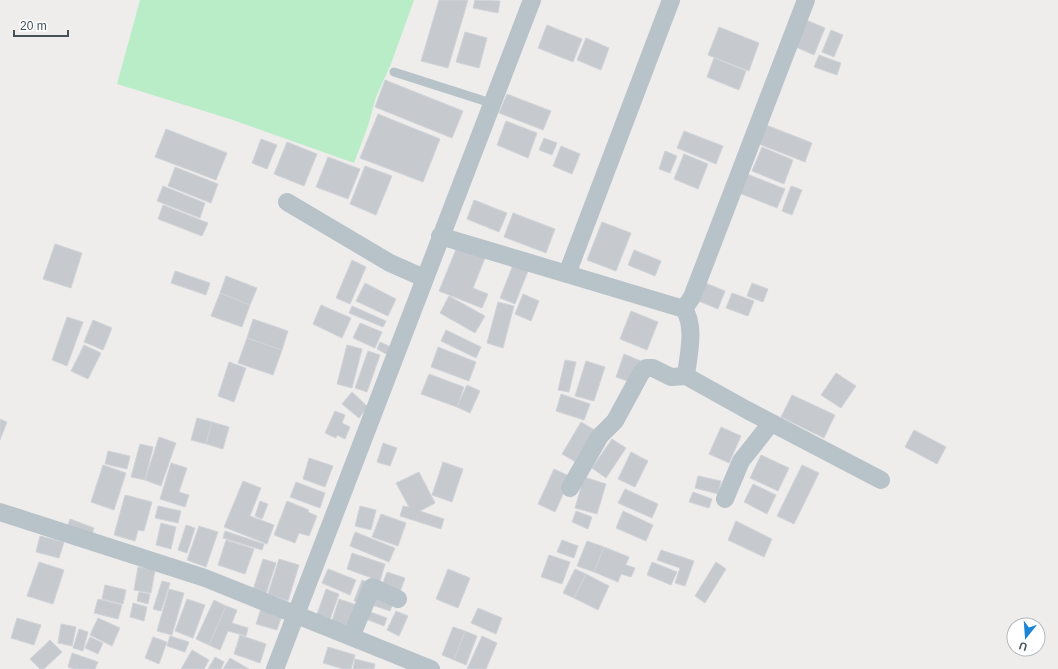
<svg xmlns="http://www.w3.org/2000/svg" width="1058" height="669" font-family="Helvetica,sans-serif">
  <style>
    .pitch { fill: #b9edc7 }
    .building { fill: #c6cacf; stroke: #d0d3d8 }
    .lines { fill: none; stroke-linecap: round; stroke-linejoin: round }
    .service { stroke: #b7c3c9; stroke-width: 9 }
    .minor { stroke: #b7c3c9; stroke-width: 18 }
  </style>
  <rect width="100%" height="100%" fill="#efecec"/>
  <path class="pitch" d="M140 0H414L391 64 376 97 368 126 354 163 230 119 117 84Z"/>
  <path class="building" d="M439 0H468L448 68 421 61Z
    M475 0 500 1 498 13 473 8Z
    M806 20 825 28 814 55 796 47Z
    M547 25 582 39 573 62 538 48Z
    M719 27 759 43 749 71 708 55Z
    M831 30 843 35 834 57 822 52Z
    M465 32 487 38 479 68 456 62Z
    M586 38 609 48 601 70 577 60Z
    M819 55 841 63 837 75 814 67Z
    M714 58 746 71 739 90 707 77Z
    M385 80 463 111 452 138 375 107Z
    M507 94 551 111 543 130 499 113Z
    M378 114 440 139 423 182 360 158Z
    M506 121 537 133 528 158 497 145Z
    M766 125 812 143 805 162 759 144Z
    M166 129 227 153 216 180 155 157Z
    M684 131 723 146 716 164 677 148Z
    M544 138 557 143 552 155 539 150Z
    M261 139 277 145 267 169 252 163Z
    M287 142 317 154 304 186 274 174Z
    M561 146 580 154 572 174 553 166Z
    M762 147 793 160 784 184 752 171Z
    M665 151 677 156 670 173 659 169Z
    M684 154 708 164 698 189 674 179Z
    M328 157 360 169 348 199 316 187Z
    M365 166 392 176 376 215 350 204Z
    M175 167 218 184 211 203 168 186Z
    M747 174 785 189 777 208 739 193Z
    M163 186 205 203 200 218 157 201Z
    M791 186 802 190 792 215 782 211Z
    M474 200 507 213 499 232 467 219Z
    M163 205 208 223 202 236 158 219Z
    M513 213 555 229 546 253 504 237Z
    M602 222 631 233 616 271 587 260Z
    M55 244 82 253 71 288 43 279Z
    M457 247 485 258 473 288 488 294 482 308 439 291Z
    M634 250 661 261 655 276 628 265Z
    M352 260 366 267 350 304 336 298Z
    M513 265 528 271 515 304 500 298Z
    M175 271 210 283 206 295 171 283Z
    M226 276 257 288 250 305 220 293Z
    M703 282 725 291 718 309 696 300Z
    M365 283 396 299 388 316 356 301Z
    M752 283 768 289 763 302 747 296Z
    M220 293 250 305 242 327 211 316Z
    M732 293 754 301 748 316 726 308Z
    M523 294 539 301 531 321 515 314Z
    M449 296 485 316 475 333 440 313Z
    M498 302 514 306 503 348 487 343Z
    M321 305 351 318 342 338 313 324Z
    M352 306 386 321 383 327 349 313Z
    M631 311 658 322 647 350 620 339Z
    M67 317 83 322 67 366 52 360Z
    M253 319 288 331 282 350 247 338Z
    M93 320 112 328 103 350 84 342Z
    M360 323 382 332 375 348 353 338Z
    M446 330 481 347 476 358 441 341Z
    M247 338 282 350 273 375 238 363Z
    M380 342 391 347 388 355 377 349Z
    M84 345 101 353 88 379 71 371Z
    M347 345 362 349 352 388 337 384Z
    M438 347 476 362 469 381 431 367Z
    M368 351 380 355 367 392 355 388Z
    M624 354 641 361 633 383 616 377Z
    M565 360 576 362 569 392 558 390Z
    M586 361 605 367 594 401 575 396Z
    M229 362 246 368 234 402 218 396Z
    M836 373 856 386 841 408 821 395Z
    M429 374 464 387 457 407 421 394Z
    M467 385 480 391 470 413 457 407Z
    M352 392 368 407 359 418 342 404Z
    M561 394 590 404 584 420 556 411Z
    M792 395 835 415 824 438 781 417Z
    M335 411 345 415 342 423 350 427 345 439 337 435 336 438 325 433Z
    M197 418 212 422 206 444 191 440Z
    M0 419 7 422 0 440Z
    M212 422 229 427 223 449 206 444Z
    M581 422 598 432 579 464 562 454Z
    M721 427 741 436 729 463 709 454Z
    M914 430 946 447 937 464 905 447Z
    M159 437 176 443 161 486 145 480Z
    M612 439 626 448 606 478 592 468Z
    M383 443 397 448 390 466 377 462Z
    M140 444 153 447 145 480 131 477Z
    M108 451 130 456 127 469 105 464Z
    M631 452 648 461 635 487 618 479Z
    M761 455 789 468 778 491 750 478Z
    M309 458 333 466 325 487 303 479Z
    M443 462 463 469 452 502 432 495Z
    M171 463 187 468 179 492 189 495 185 507 160 499Z
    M103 465 126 473 114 510 91 502Z
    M802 465 819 473 794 524 777 516Z
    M554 469 571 477 555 512 538 504Z
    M419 472 435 503 420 511 444 519 441 529 400 516 403 506 409 507 396 483Z
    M698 476 721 481 718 494 695 488Z
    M584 477 606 484 597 514 575 508Z
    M243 481 261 488 250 516 274 525 267 544 224 527Z
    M296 482 325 493 320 508 290 497Z
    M753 484 776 495 767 514 744 502Z
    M625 489 658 504 652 518 618 503Z
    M693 492 712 499 709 508 689 502Z
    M125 495 152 502 144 531 138 530 135 541 114 535Z
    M260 501 268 504 262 519 255 516Z
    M287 501 309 510 308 512 317 516 309 536 299 533 295 543 274 535Z
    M158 506 181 511 178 523 155 518Z
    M360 506 376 510 371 530 355 526Z
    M576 511 592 517 588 529 572 522Z
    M623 511 653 525 646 541 616 528Z
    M381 514 406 523 398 546 372 537Z
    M70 519 94 528 91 537 67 528Z
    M736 521 772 539 764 557 728 540Z
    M161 523 176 527 171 549 156 545Z
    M186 525 195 528 187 553 178 550Z
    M199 526 218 532 206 567 187 560Z
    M225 531 264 544 262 550 223 538Z
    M355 532 395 548 389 562 350 546Z
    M40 536 64 542 59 558 36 552Z
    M226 540 254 549 245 574 218 565Z
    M562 540 578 546 574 558 557 552Z
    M587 541 604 547 594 572 577 566Z
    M604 547 629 557 626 565 635 568 631 577 621 574 618 582 594 572Z
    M661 550 694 561 685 586 675 583 680 568 657 560Z
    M352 553 385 564 380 581 347 569Z
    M549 555 570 562 562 584 541 577Z
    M263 559 276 563 265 597 252 593Z
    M279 559 299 565 288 601 268 594Z
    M39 562 64 570 53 604 27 596Z
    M652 562 677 572 671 585 647 575Z
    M716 562 726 569 705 603 695 596Z
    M138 567 155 570 151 593 134 590Z
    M328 569 356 580 350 595 322 583Z
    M448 569 470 578 458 608 436 599Z
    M575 569 586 574 574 598 563 593Z
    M387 572 405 578 400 592 382 585Z
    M586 574 609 586 598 610 574 598Z
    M362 580 370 583 361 604 354 601Z
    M162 581 170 583 161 611 153 609Z
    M105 585 126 590 123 604 102 599Z
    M169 589 184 593 172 635 157 631Z
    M326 589 339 594 329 622 316 617Z
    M139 592 150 594 148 604 137 601Z
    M375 594 394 601 390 611 372 605Z
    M98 599 122 605 118 619 94 613Z
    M187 599 205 605 193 638 175 631Z
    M339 599 360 606 352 631 331 624Z
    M214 600 226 606 209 645 196 639Z
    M133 603 147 607 144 621 130 617Z
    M226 606 237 610 232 623 248 628 246 636 228 631 220 650 209 645Z
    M478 608 502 618 496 634 471 623Z
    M261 609 282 615 277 630 256 624Z
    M365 610 387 618 384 626 363 618Z
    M396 611 408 616 399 636 387 630Z
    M17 618 41 625 34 645 11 638Z
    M98 618 120 628 112 646 90 635Z
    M61 624 76 627 72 646 58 643Z
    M453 627 465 631 454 660 442 655Z
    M79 629 88 632 83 651 73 648Z
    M465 631 477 636 466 665 454 660Z
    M240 635 266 644 260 663 234 654Z
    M170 636 189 642 185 652 167 646Z
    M482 636 497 643 486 669H467Z
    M90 637 103 643 98 654 85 648Z
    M153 637 167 642 159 664 145 658Z
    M50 640 62 652 44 669H40L30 659Z
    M328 647 355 655 351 669H343L323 663Z
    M192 650 209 660 204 669H181Z
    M72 653 98 662 95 669H74L68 667Z
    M215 657 224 662 221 669H208Z
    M230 658 249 669H223Z
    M355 659 375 664 374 669H353Z"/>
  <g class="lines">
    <path class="service" d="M394 72 491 103"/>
    <path class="minor" d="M287 202 390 263 424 278
      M440 236 684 309C696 327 688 356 686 376
      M567 274 671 0
      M684 309 692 297 806 0
      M570 488 600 436 615 421 641 373 646 368H653L671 377 686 376 747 410 881 480
      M725 499 741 461 771 423
      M0 512 205 578 431 669
      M351 637 372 587 398 599
      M275 669 532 0"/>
  </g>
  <g transform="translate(1026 637) rotate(197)"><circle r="19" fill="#ffffff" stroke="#b5babd"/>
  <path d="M0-3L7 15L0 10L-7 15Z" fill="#1b85d9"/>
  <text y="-6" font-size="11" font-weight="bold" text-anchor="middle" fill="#455259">U</text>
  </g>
  <path d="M14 30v6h54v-6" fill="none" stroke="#455259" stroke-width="2"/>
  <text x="20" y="30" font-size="12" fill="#455259" stroke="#ffffff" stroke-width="3" paint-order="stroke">20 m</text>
</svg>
